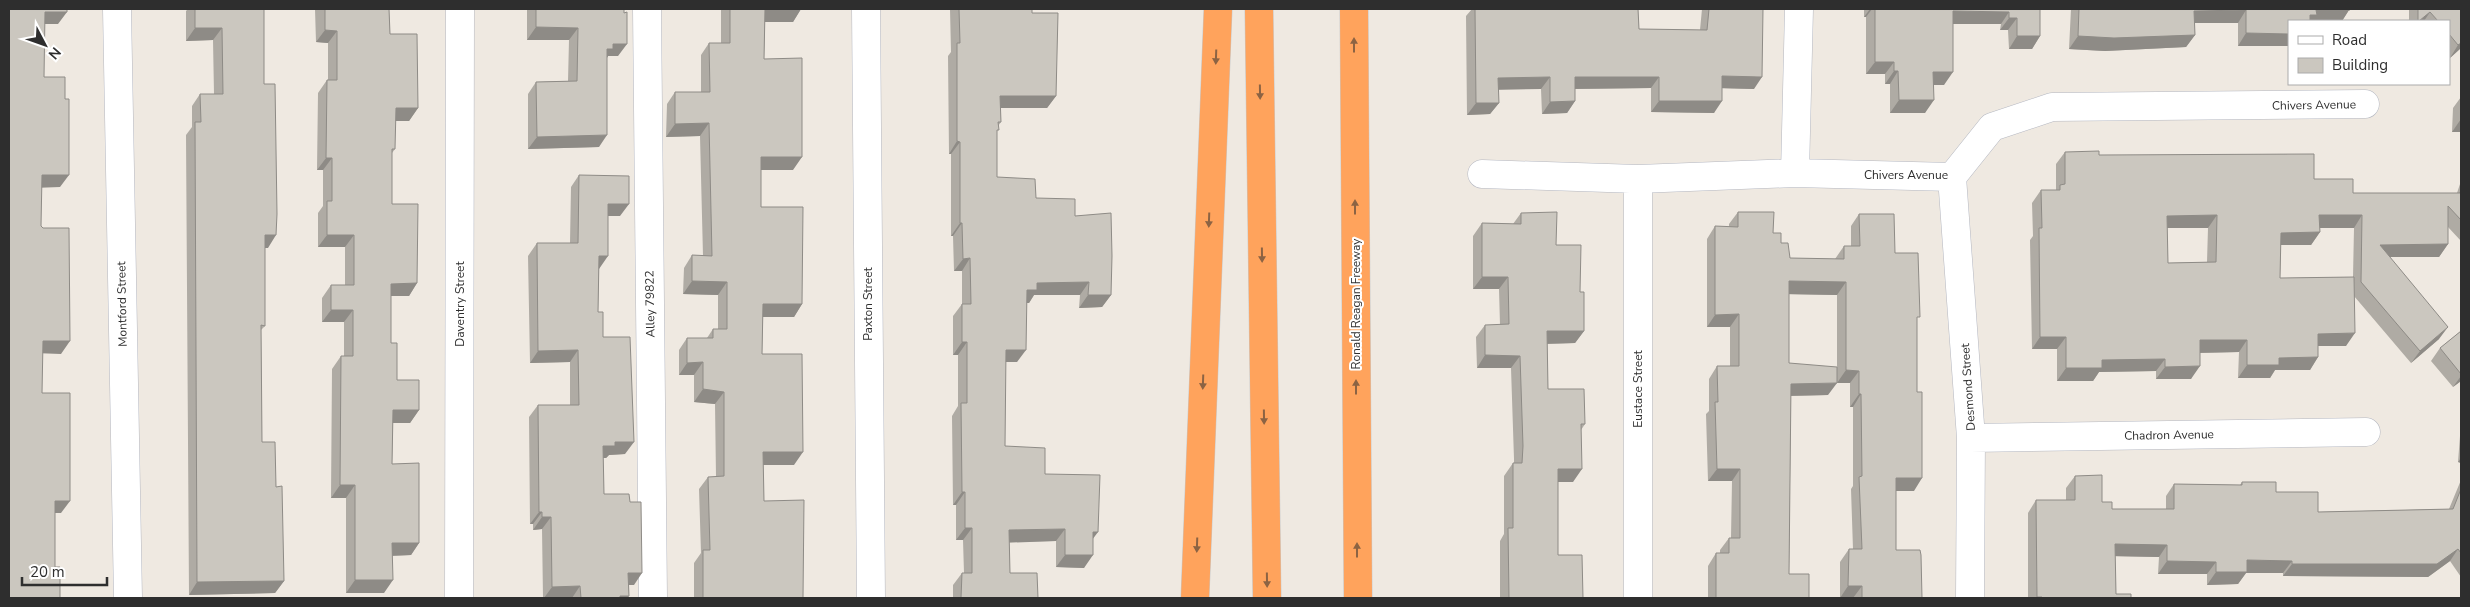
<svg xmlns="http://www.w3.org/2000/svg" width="2470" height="607" font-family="'Nunito Sans',sans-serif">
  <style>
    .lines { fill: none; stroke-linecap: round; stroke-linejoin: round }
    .minor-casing { stroke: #b4b7c1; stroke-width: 29 }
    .highway-casing { stroke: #c9c9c9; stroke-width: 29 }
    .minor { stroke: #fff; stroke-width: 28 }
    .highway { stroke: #ffa35c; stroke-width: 28 }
    .wall { fill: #afaba4; fill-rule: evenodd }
    .shaded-wall { fill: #8e8b86 }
    .building { fill: #cbc7bf; stroke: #8e8b86; fill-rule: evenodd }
    .oneway { fill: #8c6343 }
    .labels { text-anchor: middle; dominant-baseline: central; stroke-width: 4; stroke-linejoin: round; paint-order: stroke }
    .street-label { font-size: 12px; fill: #2e2e2e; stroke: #fff }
  </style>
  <rect width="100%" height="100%" fill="#efe9e1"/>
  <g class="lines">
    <g class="minor-casing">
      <path id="minor" d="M117 9 128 598
        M647 9 653 598
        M866 9 871 598
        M1795 173 1799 9
        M1482 174 1638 179 1795 173 1952 177 1992 127 2052 107 2365 104
        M1952 177 1971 438 1970 598
        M1971 438 2366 432
        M459 598 460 9
        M1638 598V179"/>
    </g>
    <g class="highway-casing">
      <path id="highway" d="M1259 9 1267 598
        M1354 9 1358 598
        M1195 598 1218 9"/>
    </g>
    <use href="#minor" class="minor"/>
    <use href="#highway" class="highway"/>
  </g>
  <path class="wall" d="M188 9H264V84L268 248H265V326L261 330 262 442 276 487 284 581 275 593 189 595 186 135 192 127V106L200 94H214L213 40 186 41V11Z
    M315 9H389L390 34 418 108 409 121H395V149L392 153V204L417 283 409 296H391V343L397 380 419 410 410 423H393L392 464 419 543 411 555 392 556 384 593H346V498H331L332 369 341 356H344V322H322V298L331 285H345V247H318V213L323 206V170H317L318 93 327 80H328V43L316 42Z
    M527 9H624L618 56H608L607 58 599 147 528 149V94L536 82 568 81 569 40H527Z
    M721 9H801L793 22H765L764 59 793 170H761V207L802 304 794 317H763L762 354 794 465H763L764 501 803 598H694V563L701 553 699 489 708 477H716L715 404 694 402V375H679V350L687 338H707L713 329H718V295L683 294 684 268 692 255 703 256 700 136 666 137 667 104 675 92H701V55L709 43H721Z
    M950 9H1032V13L1056 96 1047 108H1000L1001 122 998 126 997 132V177L1036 198 1075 216 1111 295 1102 307 1079 308 1080 295H1034L1029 303H1027L1017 362H1005V446L1045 474 1093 539 1084 568 1056 567V541L1009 542 1010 573 1038 598H953V585L962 573H964L963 540H956V505H953L952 416 958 406V355H953V316L962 304V271H954L953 236H951V154H949L948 56 951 52Z
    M1472 9H1638L1639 29 1700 30 1702 9H1763L1754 89 1722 88 1714 113 1651 112V88L1575 89V101L1567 113 1542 114 1541 89H1498L1499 103 1490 114 1467 115 1466 16Z
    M1864 9H2040V36L2032 49H2009L2008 30H2000L2001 24H1953L1944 85H1933L1925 113H1890V84H1885V74H1866V17H1864Z
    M2071 9H2461V48L2450 58 2449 57V21H2409V10H2349L2342 21H2289V46H2238V23H2194L2195 35 2186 47 2105 51 2069 49Z
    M2461 97V132H2452L2453 108Z
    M2065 152 2099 155 2314 179 2353 193H2457L2461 181V241L2448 227V244L2439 257H2390L2439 339 2411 363 2354 296 2346 346H2318V357L2310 370H2275L2270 378H2238L2239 352 2200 353 2191 379H2156V371L2099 372 2093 381H2057V349H2032L2030 240 2033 236 2032 203 2041 190H2056V164ZM2167 228H2208L2207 262 2168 263ZM2320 228H2354L2353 277 2280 278 2281 245H2311L2320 232Z
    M579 175 620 216H608L599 269 598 312 625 454 609 455 606 458H603L604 494 634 585H629V596L627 598H543L542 529 533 530V524H530L529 417 538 405H570V362L530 363 528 256 537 243H570L571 187Z
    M1738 212 1773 233 1781 243 1790 258 1835 259 1844 246H1851V226L1859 214 1895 253 1917 320 1914 491H1896V550L1922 598H1840V562L1849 549H1853L1851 489 1853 486V407H1850V383H1837V295L1789 294V363L1828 395 1791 396 1789 574 1809 598H1708V566L1716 553H1720V550L1729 538H1731L1732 481H1708L1706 414 1709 411V379L1717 366H1730V327H1707V239L1715 226 1729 227V224Z
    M1521 213 1556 245 1580 292 1584 331 1575 343 1547 344 1548 389 1585 424 1581 430 1573 482H1558V555L1583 598H1500V541L1504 534V476L1513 463H1514V459L1511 368H1477L1476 337 1485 325H1500L1499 289H1473V236L1482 223 1513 224Z
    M2461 331V381L2453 387 2431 361 2440 348Z
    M2461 435V463L2458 462 2460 436Z
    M2075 476 2102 502 2112 509H2166V496L2174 484 2240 485 2242 482 2276 492 2318 512 2449 509 2461 480V577L2450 561 2428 577 2283 576V573H2246L2238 584 2207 585V574H2158L2159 557 2115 556 2116 594 2131 598H2028V513L2036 500H2066V488Z"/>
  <path class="shaded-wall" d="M765 9H801L793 22H756Z
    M1870 9H1872L1866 17H1864Z
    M2341 9H2410L2409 10H2349L2342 21H2306L2310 15 2316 10Z
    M2246 10 2238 23H2185L2194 11Z
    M1953 11 2009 12 2001 24H1944Z
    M45 12H67L58 24H37Z
    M2430 12 2424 21H2419Z
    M2009 18H2017L2008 30H2000Z
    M536 27 578 28 569 40H527Z
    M195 28H222L213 40 186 41Z
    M325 30 337 31 328 43 316 42Z
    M2246 33 2289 34V46H2238Z
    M2195 35 2186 47 2105 51 2069 49 2078 36Z
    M2017 36H2040L2032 49H2009Z
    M2461 43V48L2450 58 2458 45Z
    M613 44H627L618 56H608L604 62 607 49Z
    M1875 62H1894L1885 74H1866Z
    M1894 71H1898L1890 84H1885Z
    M1933 72H1953L1944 85H1925Z
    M1722 76 1762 77 1754 89 1714 88Z
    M1550 77 1541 89 1490 90 1498 78Z
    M1575 77H1659L1651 88 1567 89Z
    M1000 96H1056L1047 108H992Z
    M1899 100H1934L1925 113H1890Z
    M1575 101 1567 113 1542 114 1550 102Z
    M1659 101H1722L1714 113 1651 112Z
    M1476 103H1499L1490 114 1467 115Z
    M396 108H418L409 121H387Z
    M2461 119V132H2452Z
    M709 123 700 136 666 137 675 124Z
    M607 135 599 147 528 149 537 137Z
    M957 141 960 142 951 154H949Z
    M761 157H802L793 170H753Z
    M326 158H332L323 170H317Z
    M42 175H69L60 187 33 188Z
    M608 204H629L620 216H599Z
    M2217 215 2208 228H2158L2167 216Z
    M2319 215H2362L2354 228H2311Z
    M960 223H962L953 236H951Z
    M2320 232 2311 245H2272L2281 233Z
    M265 235H276L268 248H256Z
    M327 235H354L345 247H318Z
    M2448 244 2439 257H2371L2380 245Z
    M599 256H608L599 269H590Z
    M970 258 962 271H954L963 259Z
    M1482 277H1508L1499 289H1473Z
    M692 281 727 282 718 295 683 294Z
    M1789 281 1846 282 1837 295 1780 294Z
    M1089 282 1080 295H1034L1029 303H1018L1027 290 1037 283Z
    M417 283 409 296H382L391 284Z
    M1088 295H1111L1102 307 1079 308Z
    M763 304H802L794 317H754Z
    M331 310H353L344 322H322Z
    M1739 314 1730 327H1707L1715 315Z
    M2448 327 2439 339 2411 363 2420 351Z
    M1547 331H1584L1575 343 1538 344Z
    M2355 333 2346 346H2309L2318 334Z
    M2040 337H2066L2057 349H2032Z
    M2200 340H2247L2239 352 2191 353Z
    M43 341H70L61 354 34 353Z
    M962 342H967L958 355H953Z
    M578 350 570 362 530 363 538 351Z
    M1006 350H1026L1017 362H997Z
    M1485 355 1520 356 1511 368H1477Z
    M2318 357 2310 370H2275L2270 378H2238L2247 365 2279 358Z
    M2165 359 2156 371 2099 372 2093 381H2057L2066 368 2102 360Z
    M703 362 694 375H679L687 363Z
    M2200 366 2191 379H2156L2165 367Z
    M1846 370 1859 371 1850 383H1837Z
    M2461 376V381L2453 387Z
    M1837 383 1828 395 1782 396 1791 384Z
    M703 389 724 392 715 404 694 402Z
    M1859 394H1861L1853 407H1850Z
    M393 410H419L410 423H384Z
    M615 442H634L625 454 609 455 606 458H594L603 446Z
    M763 452H803L794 465H754Z
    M2461 458V463L2458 462Z
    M1558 469H1582L1573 482H1549Z
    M1717 469H1740L1732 481H1708Z
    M1896 478H1922L1914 491H1887Z
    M340 485H355L346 498H331Z
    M962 492H965L956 505H953Z
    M55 501H70L61 513H46Z
    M539 512H542L533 524H530Z
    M542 517H551L542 529 533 530Z
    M965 528H972L963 540H956Z
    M1065 529 1056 541 1000 543 1009 530Z
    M1093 532H1098L1089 544Z
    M392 543H419L411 555 384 556Z
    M2115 544 2167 545 2159 557 2106 556Z
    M2458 549 2450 561 2428 577 2283 576 2292 564Z
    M1065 555H1093L1084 568 1056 567Z
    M2247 560 2292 561 2283 573H2246L2238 584 2207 585 2216 572Z
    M2167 561 2216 562 2207 574H2158Z
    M628 573H642L634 585H620Z
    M355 580H393L384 593H346Z
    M284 581 275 593 189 595 197 582Z
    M580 586 572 598H544L552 587Z
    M1848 586H1862L1853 598H1840Z
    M620 596H629L627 598H618Z"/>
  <path class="building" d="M9 9H67V12H45L44 77H65V99H69V175H42L41 226 43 228H69L70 341H43L42 393H70V501H55V567H60V598H9Z
    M195 9H264V84H275L277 214 276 235H265V326L261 325 262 442H275L276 487 282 486 284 581 197 582 195 122H201L200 94H223L222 28H195Z
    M325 9H389L390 34H417L418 108H396L395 149H392V204H418L417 283 391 284V343H397V380H419V410H393L392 464 419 463V543H392L393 580H355V485H340L341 356H353V310H331V285H354V235H327V201H332V158H326L327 80H337V31L325 30Z
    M536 9H624V13L627 12V44H613V49H607V135L537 137 536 82 577 81 578 28 536 27Z
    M730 9H801H765L764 59 802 58V157H761V207H803L802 304H763L762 354H802L803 452H763L764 501 804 500 803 598H703V550H710L708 477 724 476V392L703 389V362L687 363V338H713V329H727V282L692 281V255L712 256 709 123 675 124V92H710L709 43H730Z
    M959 9H1032V13H1058L1056 96H1000L1001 122H998L999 130H997V177L1035 179 1036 198 1075 199V216L1111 213 1112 256 1111 295H1088L1089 282 1037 283V290H1027L1026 350H1006L1005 446 1045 448V474L1100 475 1098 532H1093V555H1065V529L1009 530 1010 573H1037L1038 598H961L962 573H972V528H965V492H962L961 403H967V342H962V304H971L970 258 963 259 962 223H960V142L957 141V43H960Z
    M1475 9H1638L1639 29 1707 30 1709 9H1763L1762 77 1722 76V101H1659V77H1575V101L1550 102V77L1498 78 1499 103H1476Z
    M1875 9H2040V36H2017V18H2009V12L1953 11V72H1933L1934 100H1899L1898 71H1894V62H1875Z
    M2079 9H2350V10H2316L2317 15H2310V21H2289V34L2246 33V10L2194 11 2195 35 2114 38 2078 36Z
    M2418 9H2461V43L2458 45 2449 34V21H2438L2430 12 2419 21H2418Z
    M2099 151V155L2314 154V179H2353V193H2460L2461 190V220L2448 206V244L2380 245 2448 327 2420 351 2361 282 2362 215H2319L2320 232 2281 233 2280 278 2354 277 2355 333 2318 334V357L2279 358V365H2247V340H2200V366L2165 367V359L2102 360V368H2066V337H2040L2039 228H2042L2041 190H2060V185L2065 184V152ZM2217 215 2216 262 2168 263 2167 216Z
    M579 175 629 176V204H608V256H599L598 312H603V337H630L634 442H615V446H603L604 494H629L630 502H641L642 573H628L629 596H620V598H581L580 586 552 587 551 517H542V512H539L538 405H579L578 350 538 351 537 243H578Z
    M1557 212 1556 245H1581L1580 292H1584V331H1547L1548 389H1584L1585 424H1581L1582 469H1558V555H1582L1583 598H1509L1508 528H1513V463H1522L1523 446 1520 356 1485 355V325L1509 324 1508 277H1482V223L1521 224V213Z
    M1738 212H1774L1773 233H1781V243H1788L1790 258 1844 259V246H1860L1859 214H1894L1895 253H1918L1920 317H1917V392H1922V478H1896V550H1920L1921 555 1922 598H1862V586H1848L1849 549H1862L1859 477 1862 476 1861 394H1859V371L1846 370V282L1789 281V363L1837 367V383L1791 384 1789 574H1809V598H1716V553H1729V538H1740V469H1717L1715 402H1718L1717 366H1739V314L1715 315V226L1738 227Z
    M2461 331V374L2440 348Z
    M2102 475V502H2112V509H2174V484L2242 485V482H2276V492H2318V512L2453 509 2461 489V553L2458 549 2437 564H2292V561L2247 560V572H2216V562L2167 561V545L2115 544 2116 594H2131V598H2042V597H2037L2036 500H2075V476Z"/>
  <defs><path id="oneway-solid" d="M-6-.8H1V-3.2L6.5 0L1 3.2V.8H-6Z" transform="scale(1.25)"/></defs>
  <g class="oneway">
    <use href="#oneway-solid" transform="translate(1354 45) rotate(-90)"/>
    <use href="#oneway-solid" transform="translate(1216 57) rotate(92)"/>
    <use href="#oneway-solid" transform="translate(1260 92) rotate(89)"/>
    <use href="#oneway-solid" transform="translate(1355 207) rotate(-90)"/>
    <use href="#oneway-solid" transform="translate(1209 220) rotate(92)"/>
    <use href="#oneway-solid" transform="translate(1262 255) rotate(89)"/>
    <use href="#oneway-solid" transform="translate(1203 382) rotate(92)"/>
    <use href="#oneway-solid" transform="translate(1356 387) rotate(-90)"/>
    <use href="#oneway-solid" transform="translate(1264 417) rotate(89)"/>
    <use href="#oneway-solid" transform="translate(1197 545) rotate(92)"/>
    <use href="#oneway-solid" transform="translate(1357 550) rotate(-90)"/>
    <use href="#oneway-solid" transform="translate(1267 580) rotate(89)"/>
  </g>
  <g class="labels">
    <g class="street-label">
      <text transform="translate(2314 105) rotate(-1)">Chivers Avenue</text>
      <text x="1906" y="175">Chivers Avenue</text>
      <text transform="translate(122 304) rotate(-91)">Montford Street</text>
      <text transform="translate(460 304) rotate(-90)">Daventry Street</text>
      <text transform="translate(650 304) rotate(-91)">Alley 79822</text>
      <text transform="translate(868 304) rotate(-90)">Paxton Street</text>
      <text transform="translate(1356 304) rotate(-90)">Ronald Reagan Freeway</text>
      <text transform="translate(1968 387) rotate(-94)">Desmond Street</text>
      <text transform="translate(1638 389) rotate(-90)">Eustace Street</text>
      <text transform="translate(2169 435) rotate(-1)">Chadron Avenue</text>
    </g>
  </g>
  <rect width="2470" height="607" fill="none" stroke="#2e2e2e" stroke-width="20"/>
  <rect x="2288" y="20" width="162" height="65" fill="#ffffff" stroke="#ababab"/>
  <rect x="2298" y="36" width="25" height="8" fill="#ffffff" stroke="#ababab"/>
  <text x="2332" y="45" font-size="15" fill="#2e2e2e">Road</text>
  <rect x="2298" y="58" width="25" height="15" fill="#cbc7bf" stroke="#ababab"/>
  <text x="2332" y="70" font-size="15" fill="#2e2e2e">Building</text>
  <g transform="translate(45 45) rotate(131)" stroke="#ffffff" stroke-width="4" paint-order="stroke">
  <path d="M0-4L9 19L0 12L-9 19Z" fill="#2e2e2e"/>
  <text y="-8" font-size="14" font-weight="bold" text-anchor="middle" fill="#2e2e2e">N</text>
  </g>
  <path d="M22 577v8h85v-8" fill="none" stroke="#2e2e2e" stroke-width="2.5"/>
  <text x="30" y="577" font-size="15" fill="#2e2e2e" stroke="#ffffff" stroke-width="4" paint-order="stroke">20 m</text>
</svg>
